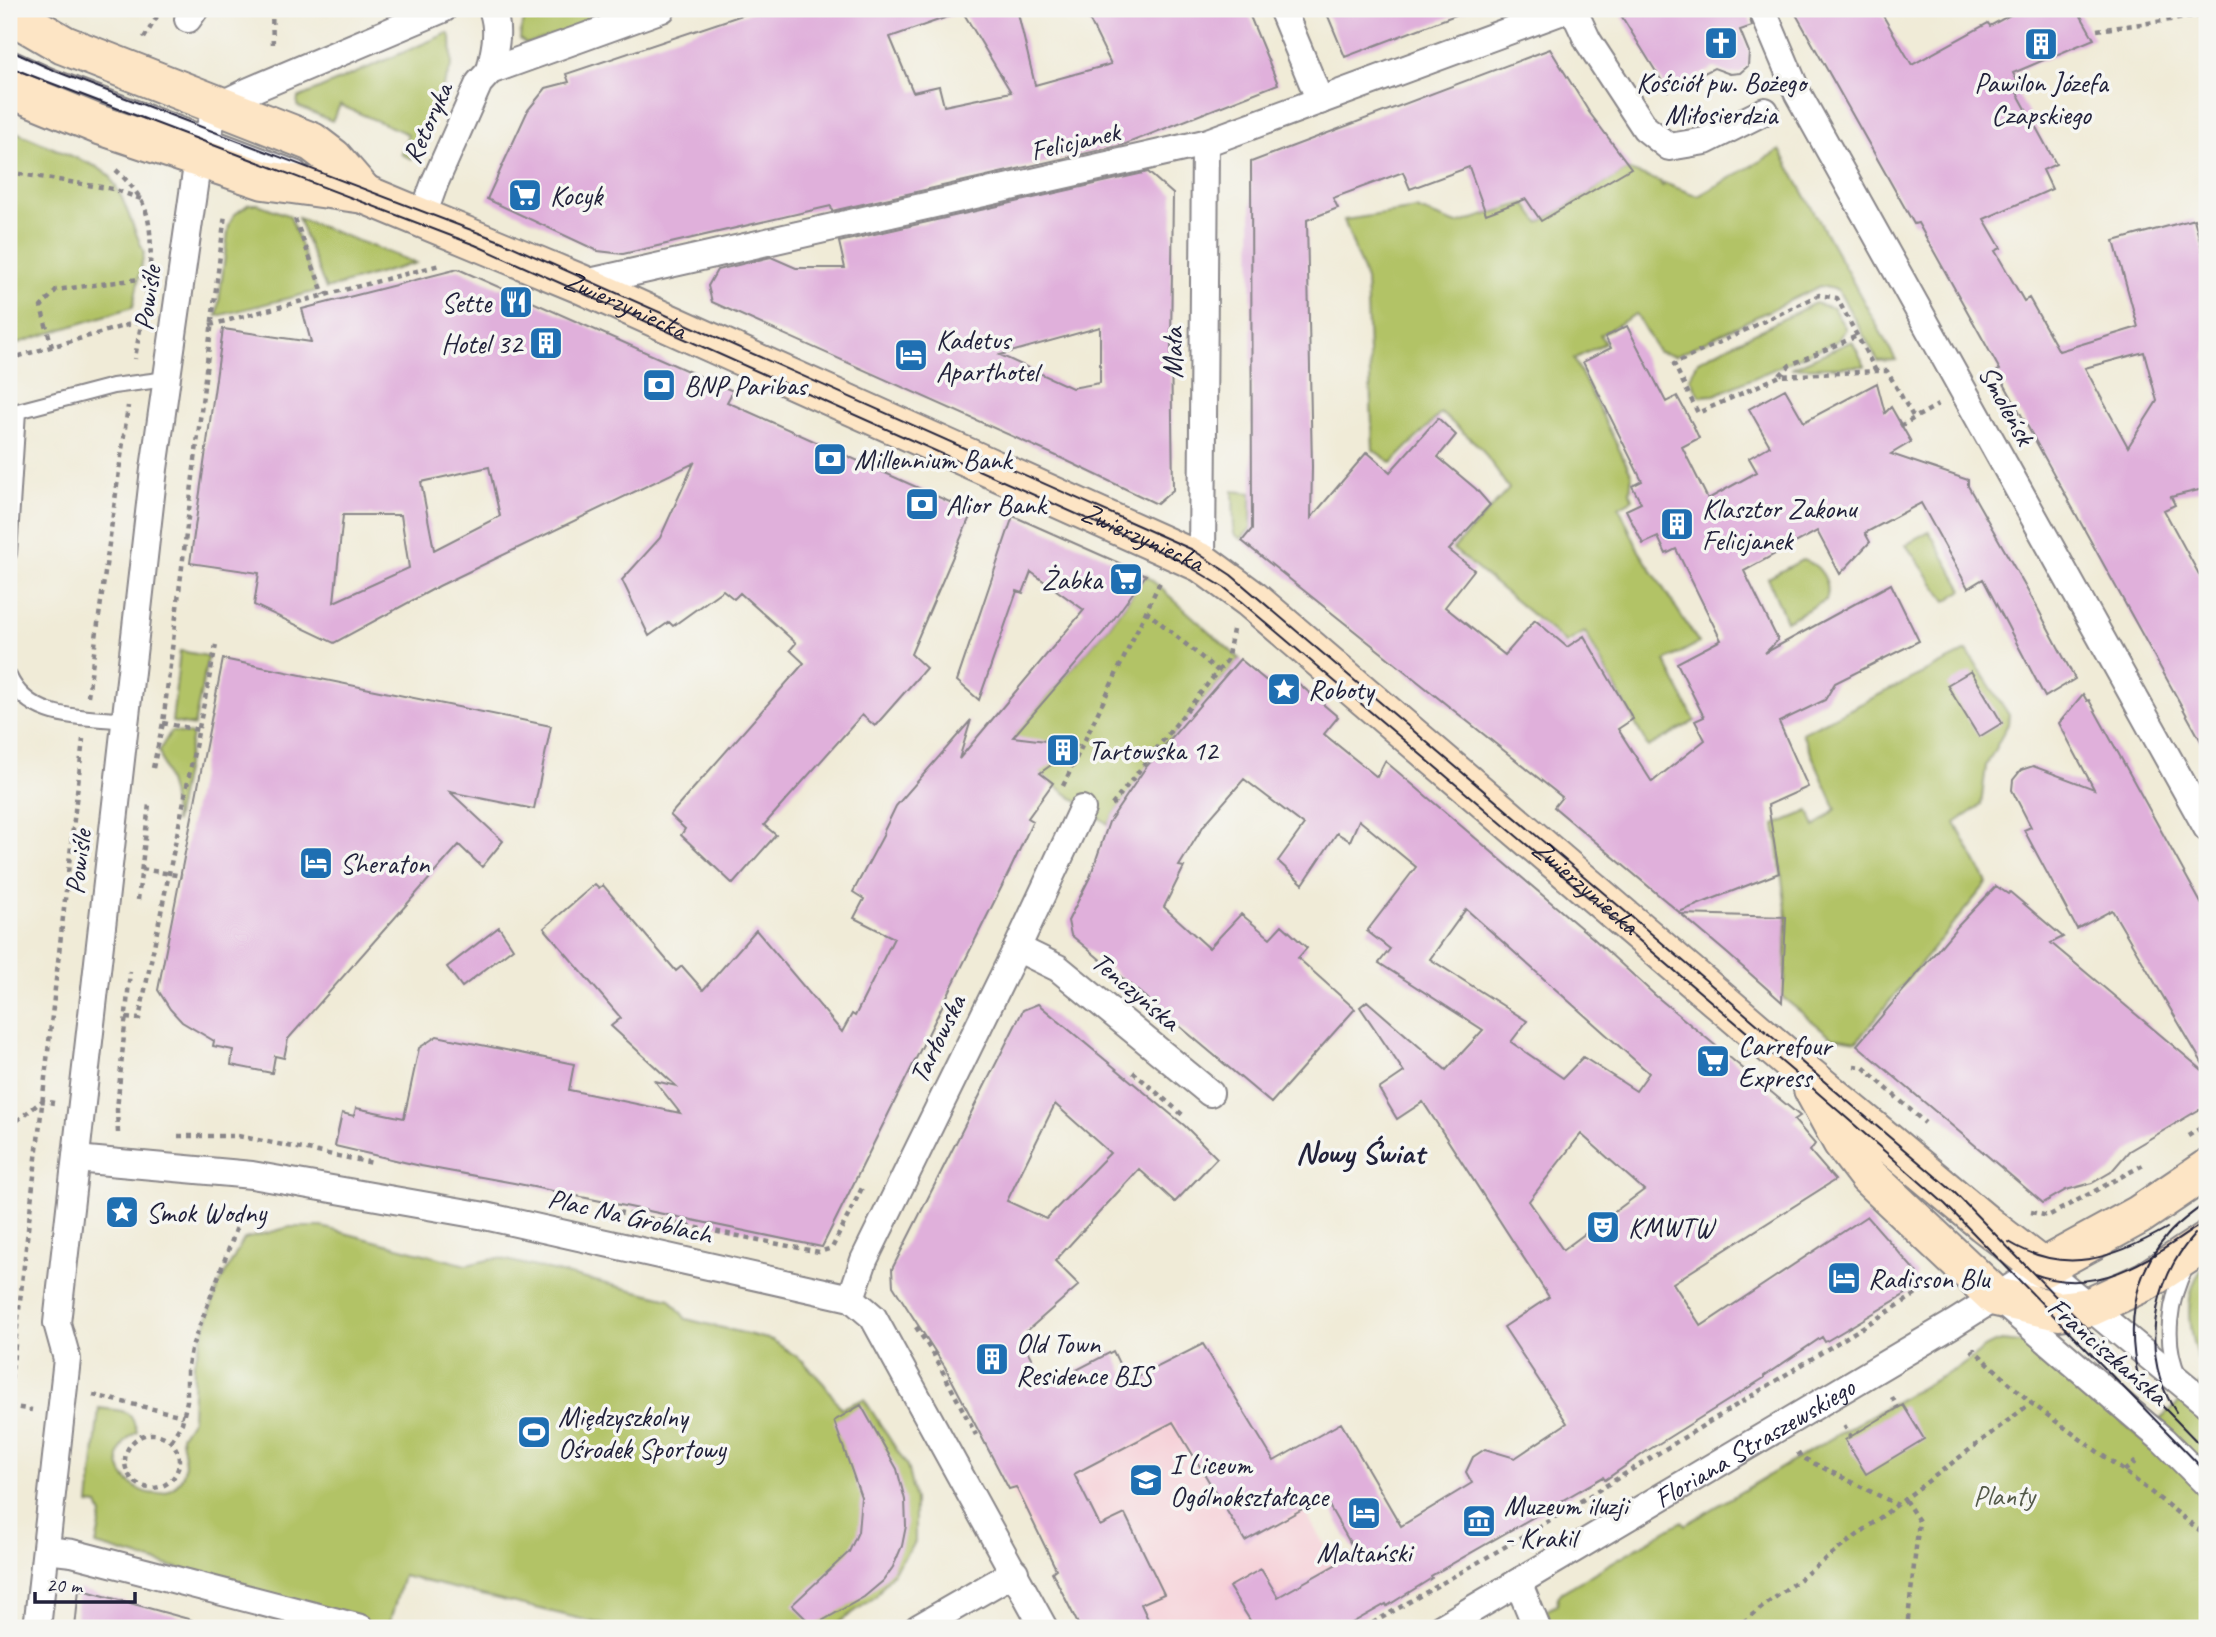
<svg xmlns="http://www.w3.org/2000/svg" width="2216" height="1637" font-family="Caveat,sans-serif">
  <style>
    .built { fill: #f6cfd7 }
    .green { fill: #b2c366; stroke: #6a7250; stroke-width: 2 }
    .building { fill: #e0b0db; fill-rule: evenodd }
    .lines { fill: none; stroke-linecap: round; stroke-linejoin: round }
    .lane-casing { stroke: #898689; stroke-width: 18 }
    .street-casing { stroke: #898689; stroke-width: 30 }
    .secondary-casing { stroke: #898689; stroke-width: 42 }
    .path { stroke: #898689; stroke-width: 4.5; stroke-dasharray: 5 5; stroke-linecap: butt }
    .lane { stroke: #fff; stroke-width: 14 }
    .street { stroke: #fff; stroke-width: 26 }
    .secondary { stroke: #fde5c5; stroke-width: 38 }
    .tram { stroke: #22223b; stroke-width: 2 }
    .labels { text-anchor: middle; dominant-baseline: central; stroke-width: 7; stroke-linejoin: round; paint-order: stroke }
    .poi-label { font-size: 28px; fill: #22223b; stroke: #f6f6f2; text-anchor: start }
    .street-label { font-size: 28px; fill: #22223b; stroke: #f6f6f2 }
    .park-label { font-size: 28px; fill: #545a4a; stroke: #f6f6f2 }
    .quarter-label { font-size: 32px; font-weight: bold; fill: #22223b; stroke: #f6f6f2 }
  </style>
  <rect width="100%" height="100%" fill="#f6f6f2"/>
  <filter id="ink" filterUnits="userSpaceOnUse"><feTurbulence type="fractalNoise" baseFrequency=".0143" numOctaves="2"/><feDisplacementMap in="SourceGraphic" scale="14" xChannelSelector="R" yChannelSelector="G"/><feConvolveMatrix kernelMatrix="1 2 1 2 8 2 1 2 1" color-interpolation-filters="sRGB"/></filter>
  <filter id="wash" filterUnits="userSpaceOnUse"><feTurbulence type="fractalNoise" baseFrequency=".00686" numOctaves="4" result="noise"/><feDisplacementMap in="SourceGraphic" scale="28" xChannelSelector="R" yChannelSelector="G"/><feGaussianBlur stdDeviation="1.57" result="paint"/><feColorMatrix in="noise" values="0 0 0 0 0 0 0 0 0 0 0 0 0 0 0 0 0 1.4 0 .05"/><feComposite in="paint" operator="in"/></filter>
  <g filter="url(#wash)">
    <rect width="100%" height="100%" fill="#f0ebd7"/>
    <path class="built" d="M1203 1344 1367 1615 1345 1628H1085L991 1452Z"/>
    <path class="green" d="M529 9H637L526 44 520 39 521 29Z
      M448 33 451 37 452 65 412 159 401 154 408 134 340 105 332 121 297 106 298 98Z
      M9 129 97 167 110 176 122 198 144 253 133 307 9 346Z
      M1780 150 1896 360 1878 361 1838 290 1820 286 1675 356 1658 352 1636 314 1600 335 1605 343 1574 359 1632 475 1630 492 1633 499 1619 507 1639 551 1699 643 1665 661 1695 721 1648 747 1585 632 1566 643 1453 549 1509 489 1480 447 1441 413 1392 463 1373 450 1366 280 1344 220 1416 209 1457 224 1525 203 1539 223 1627 170 1661 182V185L1663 186 1664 183 1698 196Z
      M249 204H258L290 216 317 291 217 316 229 225 234 215Z
      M298 218 416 263 326 289Z
      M1815 303 1833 308 1846 329 1837 341 1715 395 1700 396 1690 378 1698 361Z
      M1852 341 1865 366 1791 368Z
      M1233 491 1251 493V528L1241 539 1234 534Z
      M1929 531 1963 590 1946 601 1906 545Z
      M1802 560C1820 563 1832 583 1826 600L1786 621 1768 578Z
      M1146 575 1240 659 1148 765 1108 824 1003 747 1108 627Z
      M180 651 208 656 194 726 172 722Z
      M1967 651 2009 715 2008 724 1986 766 1981 805 1955 823 1987 883 1857 1041 1832 1037 1776 992 1785 980 1787 917 1775 825 1809 811 1815 827 1836 809 1802 733Z
      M171 731 192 735 175 822 171 792 159 751Z
      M290 1227H322L466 1265 498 1258 670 1299 686 1319 772 1340 803 1361 824 1384 841 1408 864 1399 907 1466 915 1500V1542L875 1597 831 1628H618L403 1576 388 1628 96 1545 102 1515 98 1505 89 1504 99 1408C123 1412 130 1406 137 1432 84 1465 161 1525 183 1474 188 1461 181 1448 181 1436L192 1419 194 1362 218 1287 244 1239Z
      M2207 1264V1375C2188 1347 2179 1289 2207 1264Z
      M2001 1341 2020 1343 2039 1350 2140 1437 2207 1378V1628H1520L1557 1604 1558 1597 1562 1592 1682 1521 1685 1525C1775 1472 1864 1417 1956 1369 1973 1360 1982 1345 2001 1341Z"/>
    <g id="blocks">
      <path class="building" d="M760 9H959V13L890 37 913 92 939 86 944 106 1011 92 961 9H1017L1035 85 1111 64 1084 9H1247L1278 84 1123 145 832 211 831 206 623 254 598 251 487 199 528 110 546 88 569 82 566 74Z
        M1325 9H1466V11L1345 57Z
        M1641 9H1747L1752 26 1740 30 1749 52 1748 66 1740 73 1730 74 1714 68 1668 91 1622 17Z
        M1793 9H1879L1912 65 1988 23 1990 26 2021 9H2077L2094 39 2013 73 2019 84 2014 87 2056 164 2043 170 2052 189 1984 219 2001 248 1995 251 2009 275 2024 301 2029 298 2059 351 2138 327 2114 241 2194 219 2207 267V488L2171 497 2175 505 2164 510 2207 589V752L1997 371 2000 370 1918 223 1914 224ZM2144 352 2157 401 2128 447 2085 368Z
        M1550 49 1589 112 1631 168 1541 221 1526 199 1486 214 1469 167 1410 189 1403 172 1333 198 1338 208 1307 220 1312 467 1311 518 1367 452 1390 472 1438 418 1456 435 1438 457 1476 489 1490 505 1449 550 1474 570 1445 607 1505 655 1535 620 1567 647 1584 636 1633 719 1618 729 1652 782 1705 740 1695 721 1704 717 1677 663 1721 640 1676 549 1666 554 1658 537 1643 544 1626 510 1641 503 1632 486 1642 481 1583 362 1611 348 1605 337 1627 326 1666 402 1677 396 1693 425 1699 438 1682 447 1708 499 1757 472 1749 458 1770 446 1749 409 1785 389 1804 422 1877 383 1885 413 1891 407 1911 442 1891 454 1968 480V486L2038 609 2075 679 2045 697 1983 579 1968 588 1921 503 1865 533 1870 542 1840 574 1817 531 1744 571 1778 640 1765 653 1891 584 1919 641 1835 683 1825 700 1779 722 1808 787 1768 805 1779 873 1679 912 1554 807 1562 797 1242 541 1252 529 1251 162Z
        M1148 172 1173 194 1171 344 1173 490 1157 504 1061 458 712 302 708 286 717 270 771 257 796 268H845L839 242ZM1100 327V383L1072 388 1000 355Z
        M458 269 733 391 727 402 972 512 911 654 926 668 875 726 862 715 764 825 776 835 733 884 681 835 685 829 670 815 804 663 790 650 796 643 740 593 734 599 723 590 673 626 669 622 649 636 622 580 660 538 694 463 439 586 334 643 254 605 259 573 190 563 223 329 311 342 302 309ZM489 467 500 516 434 550 421 482ZM343 515H401L409 568 334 602Z
        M1013 516 1146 575 1108 627 1013 737 1079 745 1040 773 1053 783 1028 818 1033 821 1010 870 822 1247 514 1183 421 1166 335 1146 342 1113 354 1116 356 1108 404 1118 419 1048 437 1036 574 1064 569 1090 680 1113 655 1081 676 1086 611 1026 621 1018 544 928 595 884 599 888 603 885 676 971 682 966 703 990 756 930 842 1032 852 1014 855 1016 894 938 854 918 864 899 853 892 884 834 883 833 896 806 971 720 959 759 1084 610 1031 572 1023 593 1017 591 979 700 957 681Z
        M223 659 551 726 534 809 450 792 503 841 482 867 459 845 288 1039 284 1058 275 1056 272 1073 231 1065 233 1050 213 1046 214 1041 182 1022 170 1009 158 990Z
        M1240 659 1281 693 1292 678 1338 717 1324 734 1377 777 1385 761 1594 939 1656 996 1800 1116 1794 1120 1815 1144 1810 1151 1835 1180 1673 1283 1701 1326 1867 1216 1917 1273 1914 1289 1825 1342 1822 1337 1764 1376V1378L1647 1451 1605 1480 1603 1477 1431 1576 1432 1578 1387 1606 1386 1604 1343 1628H1255L1229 1587 1261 1569 1278 1597 1356 1553 1324 1497 1245 1541 1173 1422 1074 1474 1100 1526 1125 1514 1164 1594 1141 1604 1152 1628H1080L1052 1572 1056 1569 1016 1487 1009 1489 945 1367 893 1286 892 1269 1023 1010 1038 1004 1185 1126 1217 1158 1175 1202 1139 1169 1055 1261 1079 1285 1020 1337 1046 1386 1113 1351 1128 1382 1203 1344 1274 1461 1341 1423 1401 1526 1472 1483 1466 1472 1473 1457 1485 1449 1515 1458 1567 1423 1504 1327 1549 1297 1423 1102 1397 1119 1379 1089 1404 1072 1360 1007 1367 1001 1446 1070 1483 1030 1379 963 1390 949 1367 931 1416 867 1359 820 1350 841 1337 833 1303 884 1278 861 1304 825 1244 779 1204 825 1179 866 1184 867 1164 907 1209 948 1241 914 1270 938 1282 925 1307 948 1298 958 1355 1009 1271 1103 1071 935 1068 921 1090 877 1109 822 1146 767ZM1466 909 1649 1073 1636 1091 1583 1057 1563 1078 1511 1042 1527 1021 1430 959ZM1055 1104 1110 1153 1046 1219 1007 1201ZM1581 1134 1644 1190 1563 1250 1529 1201Z
        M1971 671 2002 723 1979 737 1947 685Z
        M2083 694 2087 701 2089 700 2207 914V1071L2112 910 2077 929 2024 830 2031 827 2012 790 2013 780 2021 770 2033 766 2094 789 2059 723Z
        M1996 886 2008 894 2010 892 2063 937 2051 943 2207 1074V1105L2129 1151 2111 1172 2092 1183 2066 1190 2043 1203 1857 1045 1957 927Z
        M1681 914 1786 917 1782 1002 1728 954Z
        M499 927 513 948 462 987 447 967Z
        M861 1405 897 1469 905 1500 906 1526 902 1546 893 1567 883 1581 864 1597 813 1626 792 1605 849 1552 858 1532 861 1497 834 1421Z
        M1903 1405 1924 1439 1866 1474 1845 1440Z
        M79 1589 192 1620 191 1628H75Z"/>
    </g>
  </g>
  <g filter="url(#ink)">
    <use href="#blocks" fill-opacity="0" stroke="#898689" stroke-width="2"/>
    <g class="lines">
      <g class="lane-casing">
        <path id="lane" d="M9 57 51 76 298 169
          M9 554 18 411 113 386 167 379
          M9 676C29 721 83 716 125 721
          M2179 1376C2163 1343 2169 1299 2186 1267"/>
      </g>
      <g class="street-casing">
        <g id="street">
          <path d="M1282 9 1320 101"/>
          <path d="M1573 9 1588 41 1645 128 1669 147 1705 141 1765 111"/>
          <path d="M1762 9 1798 94 2207 828"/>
          <path d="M188 19 195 9"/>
          <path d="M490 71C495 49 500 30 492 9"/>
          <path d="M422 218 435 182 479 83 490 71 662 9"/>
          <path d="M581 284 1205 143 1568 9"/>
          <path d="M1202 563 1205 143"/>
          <path d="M1017 948 1058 968 1210 1093"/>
          <path d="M76 1159 252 1175 485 1216 851 1298 873 1317 1044 1628"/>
          <path d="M851 1298 864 1260 1017 948 1082 809"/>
          <path d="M2000 1300 2163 1440 2207 1484"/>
          <path d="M46 1550 72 1553 361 1628"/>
          <path d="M1518 1582 1537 1628"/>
          <path d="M37 1628 67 1359 57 1323 63 1270 154 469 198 158 218 106 249 91 443 9"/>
          <path d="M918 1628 1015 1572"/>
          <path id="s1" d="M1441 1628 1953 1324 2042 1268 2207 1404"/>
        </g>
      </g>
      <g class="secondary-casing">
        <g id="secondary">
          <path d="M9 13 64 45 312 142 333 158 364 194"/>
          <path id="s2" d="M9 88 97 124 264 180 364 194 581 284 1202 563 1251 599 1803 1072 1984 1223 2042 1268 2139 1215 2207 1169"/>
          <path d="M1813 1089 1842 1142 1868 1176 1996 1297 2059 1311 2090 1307 2146 1281 2207 1241"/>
        </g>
      </g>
      <path class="path" d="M272 9 273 46
        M2192 9 2196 17
        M1608 14 1620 9
        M535 18 539 9
        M535 19 562 9
        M2097 30 2207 15
        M144 38 158 15
        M116 170C130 183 144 199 148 219 157 261 141 317 135 359
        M9 172 113 189 141 199
        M295 219 324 295
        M210 325 440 265
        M52 347 41 307 56 290 147 278
        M9 359 141 321
        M1876 371 1837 298 1819 295 1674 364 1698 413 1780 376 1876 371H1887L1914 418
        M1780 375 1790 365 1857 336
        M1900 426 1938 405
        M1218 671 1227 660 1233 630
        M88 696 128 406
        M163 723 199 730
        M153 768 163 723 225 214
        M1063 786 1160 582
        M1112 805 1218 671 1146 611
        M142 869 182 876
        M138 900 149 804
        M126 1018 139 1019 216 645
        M1854 1066 1863 1067 1925 1123
        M1133 1072 1185 1117
        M9 1127 42 1101 54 1103
        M118 1133 117 1110 130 971
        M178 1136H238L373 1163
        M2188 1136 2207 1124
        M618 1212 819 1252 832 1248 862 1188
        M2031 1212 2048 1216 2145 1164
        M916 1327 934 1355 976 1435
        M1971 1352 1974 1350 2031 1403 2124 1471 2207 1536
        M93 1395 183 1416
        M1892 1397 1898 1408
        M9 1399 83 739
        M9 1406 32 1410
        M1844 1425 1851 1437
        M125 1461a27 27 0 1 1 54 0a27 27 0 1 1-54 0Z
        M171 1441 182 1423 187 1401V1371L191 1349 237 1227
        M1798 1452 1801 1457 1898 1505
        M2124 1471 2139 1459
        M1905 1500 1919 1521 1907 1628
        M1364 1628 1529 1533 1923 1290 1926 1280
        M1735 1628 2031 1403"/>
      <use href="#lane" class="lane"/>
      <use href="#street" class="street"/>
      <use href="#secondary" class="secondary"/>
      <path class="tram" d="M9 50 55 71 500 241 1193 550 1231 575 1955 1193 2207 1452
        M9 67 475 245 1177 559 1225 588 1802 1079 1945 1204 2207 1473
        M2009 1242C2065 1276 2115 1258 2167 1228
        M2034 1274C2100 1299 2155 1255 2207 1220
        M2139 1380C2127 1331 2131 1277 2166 1237 2176 1224 2190 1215 2203 1205
        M2176 1412C2140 1357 2151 1281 2195 1234"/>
    </g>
  </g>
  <defs>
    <g id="church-square" transform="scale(1.75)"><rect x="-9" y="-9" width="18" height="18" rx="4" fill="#1f6fb2" stroke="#f6f6f2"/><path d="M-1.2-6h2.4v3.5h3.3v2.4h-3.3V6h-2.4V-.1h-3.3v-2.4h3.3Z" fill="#fff"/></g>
    <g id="building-square" transform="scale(1.75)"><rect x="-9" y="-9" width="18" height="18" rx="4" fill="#1f6fb2" stroke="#f6f6f2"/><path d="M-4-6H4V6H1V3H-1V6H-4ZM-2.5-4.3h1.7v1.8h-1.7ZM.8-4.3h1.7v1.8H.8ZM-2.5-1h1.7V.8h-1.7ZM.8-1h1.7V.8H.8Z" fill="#fff"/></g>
    <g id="supermarket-square" transform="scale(1.75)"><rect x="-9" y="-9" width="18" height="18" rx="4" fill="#1f6fb2" stroke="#f6f6f2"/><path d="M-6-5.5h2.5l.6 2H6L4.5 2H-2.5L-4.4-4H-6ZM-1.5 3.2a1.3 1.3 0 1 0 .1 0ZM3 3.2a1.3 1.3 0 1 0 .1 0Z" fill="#fff"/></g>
    <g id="restaurant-square" transform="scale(1.75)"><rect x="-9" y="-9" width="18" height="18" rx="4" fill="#1f6fb2" stroke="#f6f6f2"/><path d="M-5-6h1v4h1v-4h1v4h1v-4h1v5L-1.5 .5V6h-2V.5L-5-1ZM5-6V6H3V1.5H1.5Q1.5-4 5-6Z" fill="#fff"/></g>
    <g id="hotel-square" transform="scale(1.75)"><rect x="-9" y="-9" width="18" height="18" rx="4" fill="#1f6fb2" stroke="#f6f6f2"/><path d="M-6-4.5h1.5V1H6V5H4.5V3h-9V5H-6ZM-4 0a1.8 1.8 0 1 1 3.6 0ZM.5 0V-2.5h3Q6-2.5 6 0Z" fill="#fff"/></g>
    <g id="bank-square" transform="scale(1.75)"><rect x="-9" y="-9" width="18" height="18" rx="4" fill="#1f6fb2" stroke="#f6f6f2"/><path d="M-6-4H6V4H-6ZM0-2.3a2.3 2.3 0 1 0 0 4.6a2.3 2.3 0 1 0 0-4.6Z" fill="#fff"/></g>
    <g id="sight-square" transform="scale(1.75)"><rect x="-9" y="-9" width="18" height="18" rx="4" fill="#1f6fb2" stroke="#f6f6f2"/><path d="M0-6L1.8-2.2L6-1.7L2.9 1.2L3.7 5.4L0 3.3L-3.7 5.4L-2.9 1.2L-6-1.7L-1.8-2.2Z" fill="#fff"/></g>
    <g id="theatre-square" transform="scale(1.75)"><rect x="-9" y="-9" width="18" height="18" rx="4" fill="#1f6fb2" stroke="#f6f6f2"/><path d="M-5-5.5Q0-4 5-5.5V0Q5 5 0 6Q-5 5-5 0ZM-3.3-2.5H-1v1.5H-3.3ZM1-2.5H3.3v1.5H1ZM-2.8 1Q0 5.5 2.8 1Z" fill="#fff"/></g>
    <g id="stadium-square" transform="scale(1.75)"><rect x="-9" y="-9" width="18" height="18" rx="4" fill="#1f6fb2" stroke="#f6f6f2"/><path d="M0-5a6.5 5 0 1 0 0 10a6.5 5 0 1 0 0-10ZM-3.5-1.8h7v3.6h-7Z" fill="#fff"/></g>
    <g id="school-square" transform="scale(1.75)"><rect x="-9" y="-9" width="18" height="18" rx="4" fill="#1f6fb2" stroke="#f6f6f2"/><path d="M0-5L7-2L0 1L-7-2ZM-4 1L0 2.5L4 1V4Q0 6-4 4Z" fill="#fff"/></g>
    <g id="museum-square" transform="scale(1.75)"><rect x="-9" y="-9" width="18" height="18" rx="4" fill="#1f6fb2" stroke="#f6f6f2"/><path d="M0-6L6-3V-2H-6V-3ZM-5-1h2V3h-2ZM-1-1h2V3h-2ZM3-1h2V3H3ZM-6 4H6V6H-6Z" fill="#fff"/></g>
  </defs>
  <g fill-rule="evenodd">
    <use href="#church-square" x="1721" y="43"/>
    <use href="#building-square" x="2041" y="44"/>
    <use href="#supermarket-square" x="525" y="195"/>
    <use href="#restaurant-square" x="516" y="302"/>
    <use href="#building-square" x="546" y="343"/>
    <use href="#hotel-square" x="911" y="355"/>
    <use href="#bank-square" x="659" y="385"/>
    <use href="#bank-square" x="830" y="459"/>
    <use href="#bank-square" x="922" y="504"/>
    <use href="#building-square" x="1677" y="524"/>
    <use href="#supermarket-square" x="1126" y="579"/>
    <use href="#sight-square" x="1284" y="689"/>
    <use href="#building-square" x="1063" y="750"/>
    <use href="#hotel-square" x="316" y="863"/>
    <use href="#supermarket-square" x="1713" y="1061"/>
    <use href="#sight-square" x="122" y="1212"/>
    <use href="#theatre-square" x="1603" y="1227"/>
    <use href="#hotel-square" x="1844" y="1278"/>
    <use href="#building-square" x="992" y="1359"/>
    <use href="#stadium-square" x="534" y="1432"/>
    <use href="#school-square" x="1146" y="1480"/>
    <use href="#hotel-square" x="1364" y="1513"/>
    <use href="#museum-square" x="1479" y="1521"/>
  </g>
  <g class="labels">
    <g class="poi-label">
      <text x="1721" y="82" text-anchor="middle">Kościół pw. Bożego<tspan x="1721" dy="32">Miłosierdzia</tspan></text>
      <text x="2041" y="82" text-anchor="middle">Pawilon Józefa<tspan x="2041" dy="32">Czapskiego</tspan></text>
      <text x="550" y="195">Kocyk</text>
      <text x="491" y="302" text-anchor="end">Sette</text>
      <text x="936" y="339">Kadetus<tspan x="936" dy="32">Aparthotel</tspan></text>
      <text x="522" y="343" text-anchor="end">Hotel 32</text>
      <text x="684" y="385">BNP Paribas</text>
      <text x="854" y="459">Millennium Bank</text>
      <text x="946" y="504">Alior Bank</text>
      <text x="1702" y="508">Klasztor Zakonu<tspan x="1702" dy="32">Felicjanek</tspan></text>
      <text x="1102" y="579" text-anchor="end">Żabka</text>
      <text x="1308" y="689">Roboty</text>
      <text x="1088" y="750">Tartowska 12</text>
      <text x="340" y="863">Sheraton</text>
      <text x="1738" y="1045">Carrefour<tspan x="1738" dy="32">Express</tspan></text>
      <text x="146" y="1212">Smok Wodny</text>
      <text x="1628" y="1227">KMWTW</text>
      <text x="1868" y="1278">Radisson Blu</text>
      <text x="1016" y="1343">Old Town<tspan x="1016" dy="32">Residence BIS</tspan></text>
      <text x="558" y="1416">Międzyszkolny<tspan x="558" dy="32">Ośrodek Sportowy</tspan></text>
      <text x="1170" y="1464">I Liceum<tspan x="1170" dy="32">Ogólnokształcące</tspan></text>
      <text x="1504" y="1505">Muzeum iluzji<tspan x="1504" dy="32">- Krakil</tspan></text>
      <text x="1364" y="1552" text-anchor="middle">Maltański</text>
    </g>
    <g class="street-label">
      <text transform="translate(427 123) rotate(-66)">Retoryka</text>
      <text transform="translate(1075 141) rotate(-13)">Felicjanek</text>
      <text transform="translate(147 298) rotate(-82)">Powiśle</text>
      <text stroke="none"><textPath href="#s2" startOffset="656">Zwierzyniecka</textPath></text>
      <text transform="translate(1172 353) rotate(-90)">Mała</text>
      <text transform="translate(2007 405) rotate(61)">Smoleńsk</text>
      <text stroke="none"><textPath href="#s2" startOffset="1223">Zwierzyniecka</textPath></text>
      <text transform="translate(78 862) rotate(-83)">Powiśle</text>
      <text stroke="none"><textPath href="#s2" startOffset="1790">Zwierzyniecka</textPath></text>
      <text transform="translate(1136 991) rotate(40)">Tenczyńska</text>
      <text transform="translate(937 1039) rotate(-64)">Tarłowska</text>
      <text transform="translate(630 1216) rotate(13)">Plac Na Groblach</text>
      <text transform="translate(2108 1351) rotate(41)">Franciszkańska</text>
      <text stroke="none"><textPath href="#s1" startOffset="364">Floriana Straszewskiego</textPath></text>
    </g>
    <g class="park-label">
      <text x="2004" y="1495">Planty</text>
    </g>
    <g class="quarter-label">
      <text x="1360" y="1152">Nowy Świat</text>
    </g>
  </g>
  <rect width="2216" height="1637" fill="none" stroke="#f6f6f2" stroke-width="35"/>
  <path d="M35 1592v10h100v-10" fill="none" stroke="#22223b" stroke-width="3.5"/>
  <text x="46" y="1592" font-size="21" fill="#22223b" stroke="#f6f6f2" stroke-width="5" paint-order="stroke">20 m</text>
</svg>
